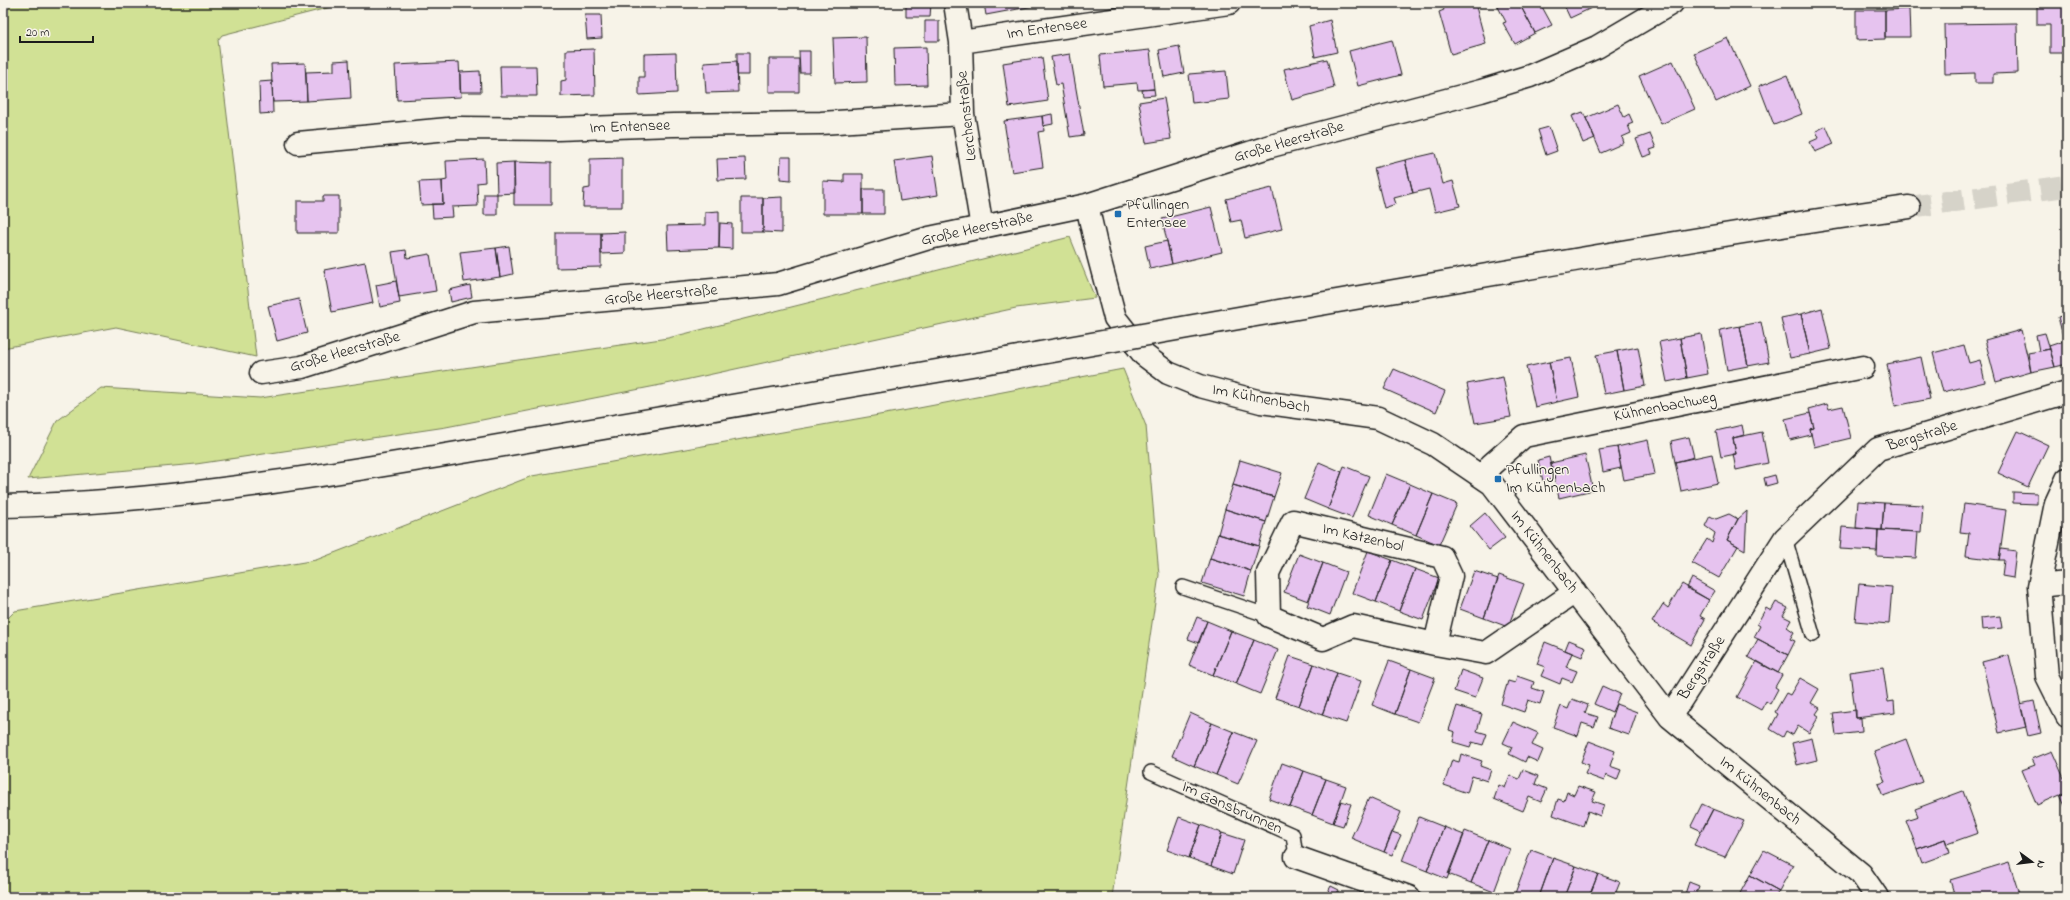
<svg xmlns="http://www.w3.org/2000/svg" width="2070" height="900" font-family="'Indie Flower',sans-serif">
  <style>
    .green { fill: #d1e195; stroke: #767e58 }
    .building { fill: #e6c3ef; stroke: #1c1c1c }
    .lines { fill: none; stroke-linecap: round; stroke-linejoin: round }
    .primary-tunnel { stroke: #d6d3c9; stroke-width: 22; stroke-dasharray: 22 11; stroke-linecap: butt }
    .service-casing { stroke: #1c1c1c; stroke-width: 16 }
    .minor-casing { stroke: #1c1c1c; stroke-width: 25 }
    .primary-casing { stroke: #1c1c1c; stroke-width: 25 }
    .service { stroke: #f7f3e8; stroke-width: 13 }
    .minor { stroke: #f7f3e8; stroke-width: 22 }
    .primary { stroke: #f7f3e8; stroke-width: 22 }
    .primary-bridge-casing { stroke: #1c1c1c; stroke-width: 25; stroke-linecap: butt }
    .primary-bridge { stroke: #f7f3e8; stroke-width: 22 }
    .poi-dot { fill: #1f6fb2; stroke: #f7f3e8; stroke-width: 1.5 }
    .labels { text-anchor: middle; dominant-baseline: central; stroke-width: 3; stroke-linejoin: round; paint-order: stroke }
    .street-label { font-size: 16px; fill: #1c1c1c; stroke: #f7f3e8 }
    .poi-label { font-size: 16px; fill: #1c1c1c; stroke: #f7f3e8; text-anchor: start }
  </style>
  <rect width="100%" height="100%" fill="#f7f3e8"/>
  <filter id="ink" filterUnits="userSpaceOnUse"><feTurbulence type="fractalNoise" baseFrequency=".025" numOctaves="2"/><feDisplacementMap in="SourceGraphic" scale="8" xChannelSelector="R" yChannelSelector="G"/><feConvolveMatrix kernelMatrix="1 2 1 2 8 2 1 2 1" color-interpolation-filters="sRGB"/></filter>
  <g filter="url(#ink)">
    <path class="green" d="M3 3H737V7L339 5 222 35 218 40 256 357 116 327 3 348Z
      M1070 237 1095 298 1016 308 671 383 446 427 196 464 28 479 57 421 101 388 260 398 668 338Z
      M1123 369 1146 426 1159 575 1112 897H3V623L15 611 316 560 532 476 919 408Z"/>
    <path class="building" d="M906 3H931L930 17H906Z
      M984 3H1034V6L986 15Z
      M1441 3H1475L1486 44 1451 54 1439 12 1444 10Z
      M1500 3H1519L1535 33 1515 44 1503 23 1506 22 1497 5Z
      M1519 3H1540L1552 25 1535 33Z
      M1563 3H1602L1570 18Z
      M2037 4H2067V53H2050V25H2037Z
      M1909 9 1910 37H1885V10Z
      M1856 10H1885V39L1856 40Z
      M585 15H601L602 38 587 39Z
      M1330 20 1337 52 1315 57 1309 26Z
      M925 21H939V41H925Z
      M2017 23 2018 73 1993 74V83H1975V73L1945 74 1944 24Z
      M866 37 867 82 835 83 833 38Z
      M1728 38 1750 86 1716 102 1694 53Z
      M1392 40 1401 75 1358 86 1349 51Z
      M1179 46 1184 73 1164 77 1159 50Z
      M926 47 927 85 895 86 894 48Z
      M594 49 595 95 561 96V81L566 80V50Z
      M1150 50 1154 89 1138 90 1137 83 1103 86 1100 55Z
      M799 51H810V73H800Z
      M676 53 677 93 639 95V77H644V54Z
      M737 53H749V75H737Z
      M1070 54 1084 135 1070 137 1061 84 1056 85 1051 57Z
      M1042 57 1048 101 1009 107 1003 63Z
      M769 59H799V92H769Z
      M1327 59 1334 88 1292 100 1284 69Z
      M349 60 351 98 307 101 306 72 334 71V61Z
      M737 61 738 92 706 93 704 63Z
      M1673 61 1695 109 1661 124 1639 76Z
      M459 62 461 97 397 100 395 65Z
      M305 63 307 101 273 102 271 64Z
      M500 66H536L537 96H501Z
      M480 71 481 92H460V72Z
      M1226 71 1229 99 1192 103 1189 74Z
      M1787 75 1802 114 1774 125 1759 86Z
      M272 81 273 113 260 114 259 82Z
      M1154 89 1155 95 1143 96 1142 90Z
      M1164 98 1171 139 1146 143 1139 102Z
      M1618 104 1624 117 1629 114 1633 123 1628 125 1631 133 1622 137 1624 143 1601 153 1586 118Z
      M1583 112 1595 138 1583 143 1572 116Z
      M1052 114 1053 124 1043 126 1042 116Z
      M1042 116 1044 131 1038 132 1043 167 1012 172 1004 121Z
      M1826 126 1834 144 1815 152 1810 142 1819 138 1816 131Z
      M1549 127 1557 151 1546 155 1538 130Z
      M1650 134 1656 148 1650 150 1652 154 1643 157 1636 139Z
      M1435 153 1443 184 1453 181 1460 206 1435 212 1429 189 1413 193 1405 160Z
      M932 156 938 195 900 201 894 161Z
      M781 157H791V180L780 179Z
      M622 158V207H583L584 189 590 188V159Z
      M745 158 746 179 718 180 717 159Z
      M484 159 485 182 477 183 478 206 452 207 453 217 433 218 432 204H443L442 181 447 180 446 161Z
      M1405 160 1413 193 1394 198 1396 204 1384 208 1374 168Z
      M514 162 515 193 497 194 496 163Z
      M514 162 551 163V205H514Z
      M844 174H863V214H823V181L844 182Z
      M442 181 443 204 421 205 419 182Z
      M1272 188 1282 229 1245 238 1241 220 1231 222 1226 199Z
      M863 189H884V214H863Z
      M484 194H497V215H484Z
      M323 196H339V233H297V201H323Z
      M782 197V233L763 232V198Z
      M741 198H763V232H741Z
      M1211 207 1222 252 1172 264 1162 219Z
      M719 211V248L668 250 667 226 705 225V212Z
      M720 223 732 224V249L719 248Z
      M625 232V253L601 254V233Z
      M556 233H601V267L556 268Z
      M1167 241 1172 264 1150 269 1145 246Z
      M509 246 513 274 500 277 496 248Z
      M496 248 500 277 464 282 460 252Z
      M406 250 407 258 430 254 436 291 399 297 392 252Z
      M365 262 373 303 332 312 324 270Z
      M396 281 400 303 380 307 376 285Z
      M470 285 472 297 451 302 449 290Z
      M299 299 307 333 277 341 268 306Z
      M1822 308 1831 349 1810 354 1801 314Z
      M1801 314 1810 354 1790 358 1781 318Z
      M2067 314V352L2058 317Z
      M1761 322 1769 362 1748 366 1740 326Z
      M1740 326 1748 366 1727 370 1720 330Z
      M2021 330 2031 372 1996 382 1985 340Z
      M2045 333 2050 349 2039 351 2036 335Z
      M1701 334 1708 374 1687 378 1680 338Z
      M1680 338 1687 378 1667 382 1659 342Z
      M2064 341 2067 364 2055 367 2049 346Z
      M1964 345 1969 363 1980 360 1985 382 1943 392 1933 353Z
      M1638 347 1645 386 1624 390 1617 351Z
      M2050 349 2055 367 2031 372 2028 353Z
      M1617 351 1624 390 1604 394 1596 355Z
      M1921 357 1930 399 1895 406 1887 364Z
      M1571 358 1579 397 1557 402 1549 362Z
      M1549 362 1557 402 1535 407 1526 367Z
      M1394 369 1445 391 1436 412 1384 389Z
      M1503 377 1511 417 1475 423 1467 384Z
      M1827 404 1829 409 1843 406 1851 438 1814 447 1810 429 1814 428 1809 409Z
      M1810 413 1814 428 1810 429 1811 435 1790 440 1785 419Z
      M1742 425 1744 435 1733 438 1736 454 1721 457 1716 431Z
      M2018 431 2048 445 2028 487 1998 473Z
      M1762 432 1768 463 1736 470 1733 454H1736L1733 438Z
      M1689 437 1694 457 1675 462 1671 441Z
      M1648 440 1655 474 1624 480 1617 447Z
      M1617 447 1621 468 1603 472 1599 450Z
      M1712 454 1718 483 1681 491 1675 462Z
      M1585 455 1593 490 1559 498 1551 463Z
      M1549 457 1554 479 1543 481 1538 460Z
      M1240 460 1282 473 1274 497 1233 485Z
      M1319 462 1342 472 1328 509 1304 499Z
      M1344 466 1369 476 1352 518 1328 509Z
      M1386 474 1410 484 1392 525 1369 515Z
      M1775 475 1777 483 1766 486 1764 478Z
      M1410 484 1433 494 1416 535 1392 525Z
      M1233 485 1274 497 1266 522 1225 509Z
      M2013 492 2037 493V504L2013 503Z
      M1433 494 1457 504 1439 545 1416 535Z
      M1858 501 1884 503 1882 530 1856 528Z
      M1884 503 1923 505 1921 532 1882 530Z
      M1964 504 2006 510 1999 560 1966 556 1969 533 1960 532Z
      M1225 509 1266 522 1259 546 1218 534Z
      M1747 511 1745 550 1727 540 1738 519Z
      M1485 513 1505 538 1489 550 1470 526Z
      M1729 514 1738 519 1727 540 1738 546 1719 578 1692 563 1707 539 1712 543 1715 533 1705 526 1710 516 1716 519Z
      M1842 527 1878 530 1877 551 1840 549Z
      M1878 530 1918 532 1916 558 1877 556Z
      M1218 534 1259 546 1251 571 1210 558Z
      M2001 549 2016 551 2013 578 2002 576 2004 560H1999Z
      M1368 551 1392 560 1376 602 1352 593Z
      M1299 554 1323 563 1308 601 1284 592Z
      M1210 558 1251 571 1244 596 1202 583Z
      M1392 560 1415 569 1399 611 1376 602Z
      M1323 563 1346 572 1330 615 1307 606Z
      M1415 569 1439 578 1423 620 1399 611Z
      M1474 571 1498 579 1484 618 1460 609Z
      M1499 575 1524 584 1508 627 1484 618Z
      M1692 578 1715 591 1709 600 1687 588Z
      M1682 584 1709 600 1700 616 1705 619 1691 645 1652 622 1663 604 1668 608Z
      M1859 584 1892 587 1889 624 1855 621Z
      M1776 602 1788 608 1783 616 1791 620 1787 627 1794 632 1790 639 1795 641 1788 655 1754 637 1760 626 1757 624 1766 608 1771 611Z
      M2000 616 2002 628 1982 630 1981 618Z
      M1197 617 1207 621 1199 643 1188 639Z
      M1207 621 1231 631 1213 675 1189 665Z
      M1231 631 1254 640 1236 684 1213 675Z
      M1758 639 1788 655 1778 673 1748 657Z
      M1254 640 1278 650 1260 694 1236 684Z
      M1569 640 1586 647 1582 657 1565 650Z
      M1545 642 1572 653 1566 667 1577 671 1572 682 1562 678 1560 684 1541 676 1545 667 1537 664Z
      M2009 655 2026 727 1999 733 1982 662Z
      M1290 656 1314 664 1299 706 1275 698Z
      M1389 661 1411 669 1395 714 1372 705Z
      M1757 661 1782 675 1775 687 1778 689 1770 704 1766 701 1761 710 1737 697Z
      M1314 664 1337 673 1322 715 1299 706Z
      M1883 667 1888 702 1894 701 1895 713 1856 718 1850 672Z
      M1411 669 1435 678 1418 722 1395 714Z
      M1461 670 1483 678 1475 698 1454 691Z
      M1337 673 1361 681 1346 723 1322 715Z
      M1517 676 1534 682 1532 688 1544 692 1540 704 1528 700 1524 712 1501 704 1508 681 1515 683Z
      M1800 678 1819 689 1811 703 1820 708 1816 714 1819 716 1809 733 1798 726 1793 735 1786 731 1783 737 1770 729 1778 714 1775 712 1786 693 1790 695Z
      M1602 686 1620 694 1612 712 1594 704Z
      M1572 699 1588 705 1585 713 1598 717 1594 727 1582 723 1578 736 1553 727 1561 706 1568 709Z
      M2034 701 2041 733 2028 736 2020 704Z
      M1616 704 1637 712 1629 735 1608 728Z
      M1457 706 1482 714 1477 731 1487 734 1483 745 1472 742 1470 747 1453 742 1455 732 1449 730Z
      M1856 710V718H1861L1862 732 1836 735 1833 713Z
      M1190 713 1212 723 1194 766 1172 756Z
      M1513 722 1538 733 1532 745 1543 750 1538 762 1527 757 1525 762 1509 754 1512 747 1503 743Z
      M1212 723 1234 732 1216 775 1194 766Z
      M1234 732 1257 741 1238 784 1216 775Z
      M1812 738 1817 760 1797 765 1792 743Z
      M1906 739 1922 782 1883 796 1878 784 1885 782 1874 751Z
      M1589 741 1615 751 1610 766 1621 770 1617 780 1606 775 1604 781 1585 774 1589 765 1581 762Z
      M2052 751 2067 785V792L2037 805 2022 770 2035 765 2032 759Z
      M1461 754 1482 761 1480 766 1491 770 1487 781 1472 776 1467 793 1444 785 1452 760 1459 762Z
      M1282 763 1304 771 1290 807 1269 799Z
      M1523 770 1538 776 1535 784 1547 789 1541 802 1529 797 1523 811 1494 799 1499 785 1505 788 1510 775 1519 779Z
      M1304 771 1326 779 1312 815 1290 807Z
      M1326 779 1346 786 1333 823 1312 815Z
      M1578 786 1596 792 1592 801 1604 805 1600 816 1588 811 1583 826 1553 815 1558 799 1564 801 1567 792 1574 795Z
      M1963 791 1978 833 1947 844 1945 839 1917 849 1906 820 1918 816 1915 809Z
      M2067 792V807L2066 808 2060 795Z
      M1369 798 1401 812 1384 852 1351 838Z
      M1341 801 1351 804 1343 826 1333 823Z
      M1702 804 1713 809 1702 831 1691 826Z
      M1713 809 1744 821 1725 857 1694 845Z
      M1179 817 1201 825 1189 858 1167 850Z
      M1419 817 1444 827 1427 871 1402 861Z
      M1201 825 1222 833 1211 866 1189 858Z
      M1444 827 1464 835 1447 879 1427 871Z
      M1465 831 1488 840 1471 883 1448 874Z
      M1392 832 1401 835 1392 855 1384 852Z
      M1222 833 1244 840 1233 874 1211 866Z
      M1945 839 1949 853 1922 863 1917 849Z
      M1488 840 1510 849 1494 892 1471 883Z
      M1531 850 1553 858 1539 897H1516L1514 896Z
      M1764 850 1793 865 1779 891 1750 875Z
      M1553 858 1576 866 1564 897H1539Z
      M2009 862 2020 897H1955L1950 880Z
      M1576 866 1598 874 1589 897H1564Z
      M1598 874 1620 882 1614 897H1589Z
      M1750 875 1779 891 1775 897H1738Z
      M1689 882 1699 886 1695 897H1684Z
      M1331 886 1339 890 1335 897H1325Z"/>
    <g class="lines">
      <path class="primary-tunnel" d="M1909 207 2067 186"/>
      <g class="service-casing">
        <path id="service" d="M1785 538 1813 635
          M1183 587 1269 616
          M1151 772 1293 835 1296 857"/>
      </g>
      <g class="minor-casing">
        <path id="minor" d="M955 3 961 42 963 114 982 228
          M961 42 1229 3
          M298 143 459 128 557 129 673 125 821 123 963 114
          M1087 205 1098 254 1115 318 1144 355 1168 373 1200 386 1261 402 1378 418 1433 444 1492 484 1670 717 1861 874 1877 897
          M261 373 302 367 474 312 778 284 929 238 1087 205 1271 146 1481 91 1530 76 1597 47 1672 3
          M1483 477 1491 465 1524 436 1863 367
          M2067 479 2056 503 2039 586 2047 676 2067 716
          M2039 586 2067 583
          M1435 644 1451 576 1442 557 1293 521 1268 573 1269 616 1323 639 1353 626 1435 644 1486 653 1575 592
          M1670 717 1785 538 1878 449 2067 392
          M1296 857 1409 897"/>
      </g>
      <g class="primary-casing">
        <path id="primary" d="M1250 316C1469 279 1688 238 1909 207
          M3 506C159 503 315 477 469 451 648 422 827 391 1007 359"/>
      </g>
      <use href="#service" class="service"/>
      <use href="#minor" class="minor"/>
      <use href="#primary" class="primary"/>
      <g class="primary-bridge-casing">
        <path id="primary-bridge" d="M1007 359 1250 316"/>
      </g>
      <use href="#primary-bridge" class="primary-bridge"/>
    </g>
  </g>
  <g class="poi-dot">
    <rect x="1114" y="210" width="8" height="8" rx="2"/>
    <rect x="1494" y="475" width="8" height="8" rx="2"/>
  </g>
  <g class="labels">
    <g class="street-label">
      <text transform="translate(1047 29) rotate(-8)">Im Entensee</text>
      <text transform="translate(967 116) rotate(-96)">Lerchenstraße</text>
      <text transform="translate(630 127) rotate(-2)">Im Entensee</text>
      <text transform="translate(1289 142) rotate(-16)">Große Heerstraße</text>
      <text transform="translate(977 229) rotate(-12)">Große Heerstraße</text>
      <text transform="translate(661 295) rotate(-5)">Große Heerstraße</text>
      <text transform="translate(345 352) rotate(-16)">Große Heerstraße</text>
      <text transform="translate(1261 399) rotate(11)">Im Kühnenbach</text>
      <text transform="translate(1665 407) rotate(-11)">Kühnenbachweg</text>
      <text transform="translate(1922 436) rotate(-17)">Bergstraße</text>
      <text transform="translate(1363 538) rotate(13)">Im Katzenbol</text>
      <text transform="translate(1544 552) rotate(52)">Im Kühnenbach</text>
      <text transform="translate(1702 668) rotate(-57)">Bergstraße</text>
      <text transform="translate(1760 791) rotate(39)">Im Kühnenbach</text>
      <text transform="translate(1232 808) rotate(24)">Im Gansbrunnen</text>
    </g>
    <g class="poi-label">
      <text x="1126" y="205">Pfullingen<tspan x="1126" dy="18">Entensee</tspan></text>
      <text x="1506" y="470">Pfullingen<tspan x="1506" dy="18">Im Kühnenbach</tspan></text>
    </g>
  </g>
  <rect width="2070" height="900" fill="none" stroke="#f7f3e8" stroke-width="16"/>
  <rect x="8" y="8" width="2054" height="884" fill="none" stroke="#1c1c1c" stroke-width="1.5" filter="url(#ink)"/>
  <g transform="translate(2032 862) rotate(105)" stroke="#f7f3e8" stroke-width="3" paint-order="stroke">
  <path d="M0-3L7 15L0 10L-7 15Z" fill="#1c1c1c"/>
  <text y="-6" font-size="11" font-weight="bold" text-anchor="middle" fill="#1c1c1c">N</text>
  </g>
  <path d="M20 36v6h73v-6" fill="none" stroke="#1c1c1c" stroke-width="2"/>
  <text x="26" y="36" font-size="12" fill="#1c1c1c" stroke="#f7f3e8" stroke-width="3" paint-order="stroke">20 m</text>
</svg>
